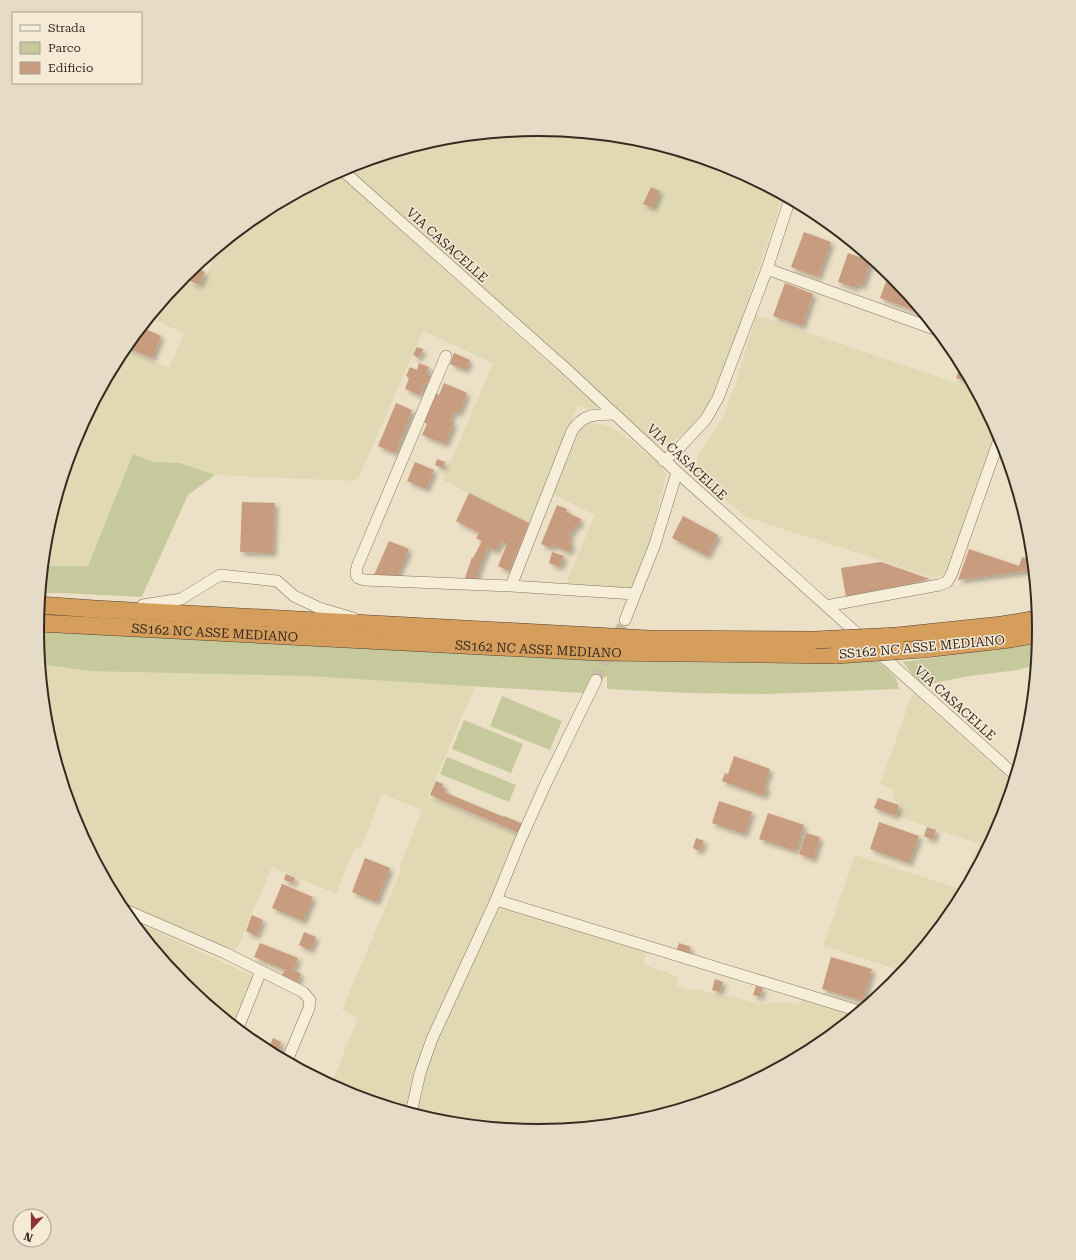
<svg xmlns="http://www.w3.org/2000/svg" width="1076" height="1260" font-family="'Roboto Serif',serif">
  <style>
    .farmland { fill: #e1d9b4 }
    .green { fill: #c5c99b }
    .building { fill: #c89c7f; filter: url(#shadow) }
    .lines { fill: none; stroke-linecap: round; stroke-linejoin: round }
    .minor-tunnel { stroke: #c8bca5; stroke-width: 11; stroke-dasharray: 11 5.5; stroke-linecap: butt }
    .minor-casing { stroke: #86725d; stroke-width: 12 }
    .highway-casing { stroke: #544131; stroke-width: 18 }
    .minor { stroke: #f7eed9; stroke-width: 11 }
    .highway { stroke: #d59e5d; stroke-width: 17 }
    .highway-bridge-casing { stroke: #544131; stroke-width: 18; stroke-linecap: butt }
    .highway-bridge { stroke: #d59e5d; stroke-width: 17 }
    .labels { text-anchor: middle; dominant-baseline: central; stroke-width: 3; stroke-linejoin: round; paint-order: stroke }
    .street-label { font-size: 13px; fill: #372b20; stroke: #f4ead6 }
    .rim { fill: none; stroke: #372b20; stroke-width: 2 }
  </style>
  <defs>
    <filter id="shadow"><feDropShadow dx="3.5" dy="3.5" stdDeviation="2" flood-color="#0004"/></filter>
  </defs>
  <rect width="100%" height="100%" fill="#ece0c6"/>
  <path class="farmland" d="M538 129 636 139 730 167 783 196 733 344 706 409 692 426 673 442 668 445H657L346 167 440 139Z
    M336 173 597 406 591 411 578 405 530 523 443 480 493 363 423 331 359 477 355 481 215 475 180 463 154 462 133 454 88 566H43L47 532 75 438 122 351 123 349 169 368 184 333 149 318 182 278 201 289 218 248 260 213Z
    M756 315 974 389 996 429 948 566 943 574 936 578 746 517 697 475 698 454 721 422 735 386Z
    M591 423 604 425 623 434 661 466 666 475 649 545 632 590 565 586 595 515 553 494 578 433 583 426Z
    M41 664 308 676 475 686 428 797 518 834 489 909 441 1011 424 1041 408 1111 346 1093 331 1085 358 1017 342 1010 400 873 401 863 422 810 382 794 361 848 355 847 336 894 272 867 235 953 118 902 75 822 47 728Z
    M912 695H915L1013 783 1001 822 954 909 903 971 823 946 855 855 960 889 979 844 897 816 901 804 896 802 892 795 894 790 880 784Z
    M501 906 647 950 643 964 679 977 676 986 688 990H698L706 991 721 997 730 996 759 1004H767L775 1002 799 1004 803 997 857 1014 816 1047 730 1093 636 1121 538 1131 440 1121 413 1113 423 1069 449 1010Z
    M130 919 252 976 253 981 233 1025 184 984Z"/>
  <path class="green" d="M133 454 154 462 180 463 215 475 188 495 143 594 142 597 63 593H41L43 566H88Z
    M37 629 622 661C707 663 793 665 878 661L896 678 899 689 766 694 689 693 607 689V677L592 675 583 693 308 676 90 671 41 664V666Z
    M1038 643 1036 664 1019 670 969 676 924 685 916 679 903 662Z
    M502 696 562 721 550 750 490 726Z
    M464 720 523 744 511 773 452 749Z
    M447 757 516 785 509 802 440 774Z"/>
  <path class="building" d="M651 187 660 191 653 208 643 204Z
    M804 232 831 242 818 277 791 267Z
    M848 253 871 261 862 286 856 284 855 288 838 282Z
    M196 268 205 272 199 285 190 281Z
    M889 273 919 309 918 312 880 298Z
    M785 283 813 294 802 326 773 316Z
    M141 327 161 336 152 358 125 347Z
    M417 347 423 349 419 358 413 355Z
    M454 353 470 360 465 370 450 364Z
    M419 363 429 367 426 374 431 376 427 384 425 383 420 395 405 389 409 378 406 376 410 367 417 370Z
    M961 364 972 383 956 378Z
    M444 383 467 393 459 413 454 411 450 421 454 423 445 444 422 435 427 424 424 422 436 393 439 395Z
    M396 403 412 410 395 453 378 446Z
    M437 459 445 462 443 468 435 465Z
    M415 462 434 470 426 489 407 481Z
    M469 493 529 523 509 571 498 566 507 544 501 541 496 551 488 547 482 561 475 581H464L472 557 473 558 482 541 476 538 479 533 456 521Z
    M242 502 275 503 273 553 240 552Z
    M557 505 567 509 566 512 581 519 578 526 575 525 573 532 571 531 569 535 571 536 568 542 572 544 569 552 552 545 551 548 541 544Z
    M683 516 718 535 707 556 672 538Z
    M389 541 409 549 397 576 374 575Z
    M969 549 1019 566 1022 557 1032 560 1033 570 958 580Z
    M552 552 564 556 560 567 549 563Z
    M881 562 930 579 846 597 841 568Z
    M1032 683H1034L1032 699 1028 698Z
    M1024 731 1028 732 1020 758 1016 757Z
    M734 756 770 769 764 786 767 787 764 796 722 781 725 773 728 774Z
    M436 781 443 784 442 787 446 789 444 792 504 817V816L523 824 519 833 430 795Z
    M878 798 899 805 896 816 874 808Z
    M719 801 752 812 744 834 712 823Z
    M768 813 804 825 796 851 759 839Z
    M879 822 919 836 909 863 870 849Z
    M927 827 936 830 933 840 924 836Z
    M806 833 820 837 813 859 799 854Z
    M696 838 704 841 700 851 693 848Z
    M365 858 390 868 376 902 352 892Z
    M286 874 295 878 293 883 284 880Z
    M282 884 313 897 303 921 272 908Z
    M252 915 263 920 256 936 246 931Z
    M304 932 316 937 310 950 299 945Z
    M260 943 298 958 293 970 301 974 297 983 282 975 285 970 254 957Z
    M679 943 691 947 688 955 676 951Z
    M831 957 872 969 863 1001 822 989Z
    M715 979 723 982 720 992 712 990Z
    M756 986 763 988 760 997 753 995Z
    M273 1038 281 1042 279 1046 281 1047 279 1052 269 1047Z"/>
  <g class="lines">
    <path class="minor-tunnel" d="M596 680 625 620"/>
    <g class="minor-casing">
      <path id="minor" d="M342 170 564 367 677 472 1015 775
        M767 269 937 330
        M446 356 357 567 356 575 358 578 365 580 511 586 635 594
        M664 461 681 446 706 419 718 398 767 269 790 199
        M511 586 572 431C584 413 595 415 614 414
        M143 605 181 599 220 575 277 581 294 596 319 608 353 618
        M826 606 939 585 947 582 952 573 1000 437
        M625 620 655 544 677 472
        M496 900 859 1011
        M121 908 225 953 303 992 310 1000 309 1008 287 1061
        M238 1028 261 971
        M411 1113 420 1073 432 1039 496 900 520 841 546 783 596 680"/>
    </g>
    <g class="highway-casing">
      <g id="highway">
        <path d="M39 605 95 609 649 639 815 640"/>
        <path id="s1" d="M38 623 598 652 836 655"/>
        <path d="M897 636 1002 625 1038 619"/>
        <path d="M924 649 1010 639 1039 634"/>
      </g>
    </g>
    <use href="#minor" class="minor"/>
    <use href="#highway" class="highway"/>
    <g class="highway-bridge-casing">
      <path id="highway-bridge" d="M815 640 897 636
        M836 655 924 649"/>
    </g>
    <use href="#highway-bridge" class="highway-bridge"/>
  </g>
  <g class="labels">
    <g class="street-label">
      <text transform="translate(447 245) rotate(42)">VIA CASACELLE</text>
      <text transform="translate(687 462) rotate(43)">VIA CASACELLE</text>
      <text stroke="none"><textPath href="#s1" startOffset="177">SS162 NC ASSE MEDIANO</textPath></text>
      <text transform="translate(922 647) rotate(-5)">SS162 NC ASSE MEDIANO</text>
      <text stroke="none"><textPath href="#s1" startOffset="501">SS162 NC ASSE MEDIANO</textPath></text>
      <text transform="translate(955 703) rotate(42)">VIA CASACELLE</text>
    </g>
  </g>
  <path d="M0 0H1076V1260H0ZM44 630a494 494 0 1 1 988 0a494 494 0 1 1-988 0Z" fill="#e5dbc7" fill-rule="evenodd"/>
  <path class="rim" d="M44 630a494 494 0 1 1 988 0a494 494 0 1 1-988 0Z"/>
  <rect x="12" y="12" width="130" height="72" fill="#f4ead6" stroke="#a89e8d"/>
  <rect x="20" y="25" width="20" height="6" fill="#f7eed9" stroke="#a89e8d"/>
  <text x="48" y="32" font-size="12" fill="#372b20">Strada</text>
  <rect x="20" y="42" width="20" height="12" fill="#c5c99b" stroke="#a89e8d"/>
  <text x="48" y="52" font-size="12" fill="#372b20">Parco</text>
  <rect x="20" y="62" width="20" height="12" fill="#c89c7f" stroke="#a89e8d"/>
  <text x="48" y="72" font-size="12" fill="#372b20">Edificio</text>
  <g transform="translate(32 1228) rotate(201)"><circle r="19" fill="#f4ead6" stroke="#a89e8d"/>
  <path d="M0-3L7 15L0 10L-7 15Z" fill="#913133"/>
  <text y="-6" font-size="11" font-weight="bold" text-anchor="middle" fill="#372b20">N</text>
  </g>
</svg>
